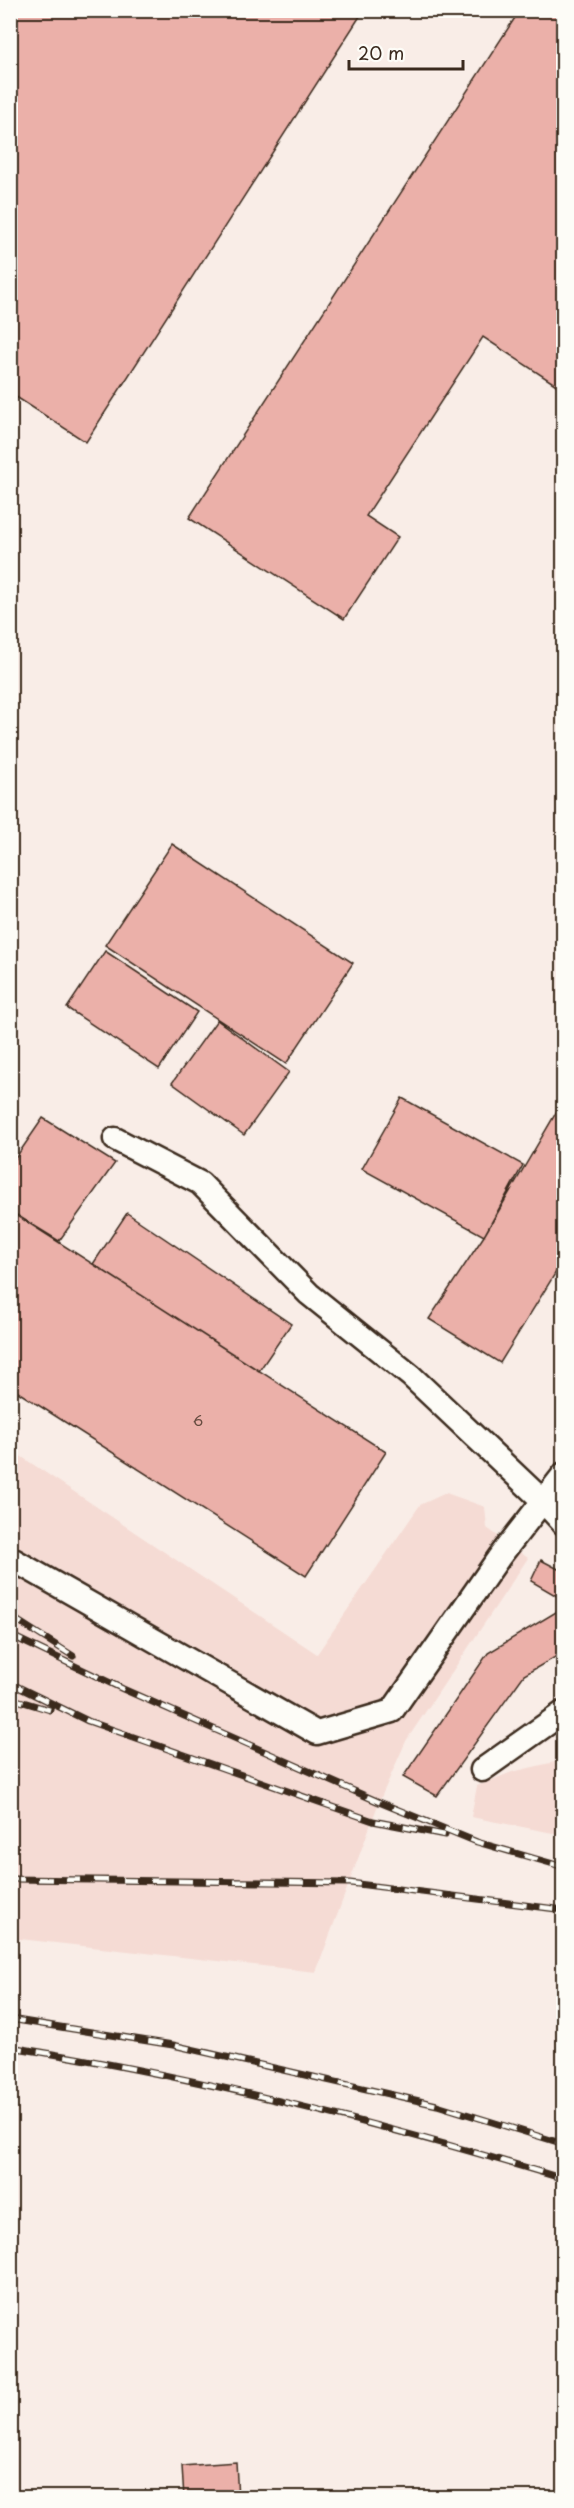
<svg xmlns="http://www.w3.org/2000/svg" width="574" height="2508" font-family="'Playpen Sans',sans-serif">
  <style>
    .built { fill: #f5dbd4 }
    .building { fill: #ebb0a9; stroke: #3b2a1e; stroke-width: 1.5 }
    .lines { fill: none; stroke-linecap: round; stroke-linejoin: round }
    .service-casing { stroke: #3b2a1e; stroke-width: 27 }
    .service { stroke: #fdfcf7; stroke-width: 22 }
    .rail-casing { stroke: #3b2a1e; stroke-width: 7 }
    .rail { stroke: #fdfcf7; stroke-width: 4.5; stroke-dasharray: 14; stroke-linecap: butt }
    .labels { text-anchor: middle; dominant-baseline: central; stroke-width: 6; stroke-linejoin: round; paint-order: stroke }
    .number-label { font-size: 15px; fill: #674c41 }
  </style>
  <rect width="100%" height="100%" fill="#f9ede7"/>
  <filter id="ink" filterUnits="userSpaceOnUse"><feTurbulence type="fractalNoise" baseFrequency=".0167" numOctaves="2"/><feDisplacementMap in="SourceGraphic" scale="12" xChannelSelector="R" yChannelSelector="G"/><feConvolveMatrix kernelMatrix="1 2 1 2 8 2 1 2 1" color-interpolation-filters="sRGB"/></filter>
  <g filter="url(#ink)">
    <path class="built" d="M10 1449 317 1654 420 1505 446 1493 485 1507 487 1528 528 1558 406 1741 379 1802 316 1972 11 1938Z
      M563 1760V1835L471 1817 477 1786 512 1772Z"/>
    <path class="building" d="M10 10H364L86 442 10 393Z
      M520 10H564V390L483 337 366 516 398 537 344 619 189 518Z
      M172 844 353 963 286 1064 105 945Z
      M105 951 197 1012 159 1069 67 1008Z
      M217 1020 289 1072 244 1135 172 1083Z
      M402 1098 523 1165 484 1236 362 1169Z
      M564 1099V1259L500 1363 429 1319 484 1236Z
      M43 1118 115 1163 59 1241 10 1211V1166Z
      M10 1211 386 1452 306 1576 10 1387Z
      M127 1213 291 1324 259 1371 93 1264Z
      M541 1560 564 1572 562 1599 531 1581Z
      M561 1609 564 1652 524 1675 437 1796 403 1777 488 1653Z
      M236 2462 238 2498H184L182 2466Z"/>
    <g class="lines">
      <g class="service-casing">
        <path id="service" d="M115 1139 200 1183 309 1294 411 1376 542 1500 564 1524
          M10 1558 317 1733 392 1711 500 1556 564 1474
          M482 1770 564 1712"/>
      </g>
      <use href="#service" class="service"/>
      <g class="rail-casing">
        <path id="rail" d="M10 1616 73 1656
          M10 1635 123 1689 379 1802 477 1842 564 1867
          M10 1683 88 1721 373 1821 445 1835
          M10 1698 50 1710
          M10 1879 350 1883 564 1910
          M10 2019 173 2045 437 2105 564 2144
          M10 2047C197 2076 383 2124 564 2179"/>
      </g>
      <use href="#rail" class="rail"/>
    </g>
  </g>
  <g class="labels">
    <g class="number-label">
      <text x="198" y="1419">6</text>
    </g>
  </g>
  <rect width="574" height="2508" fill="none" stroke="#fdfcf7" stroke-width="36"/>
  <rect x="18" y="18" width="538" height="2472" fill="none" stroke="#3b2a1e" stroke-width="2" filter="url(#ink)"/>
  <path d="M349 60v9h114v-9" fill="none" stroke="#3b2a1e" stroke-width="3"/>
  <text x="358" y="60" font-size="18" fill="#3b2a1e" stroke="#fdfcf7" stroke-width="4.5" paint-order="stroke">20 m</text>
</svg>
